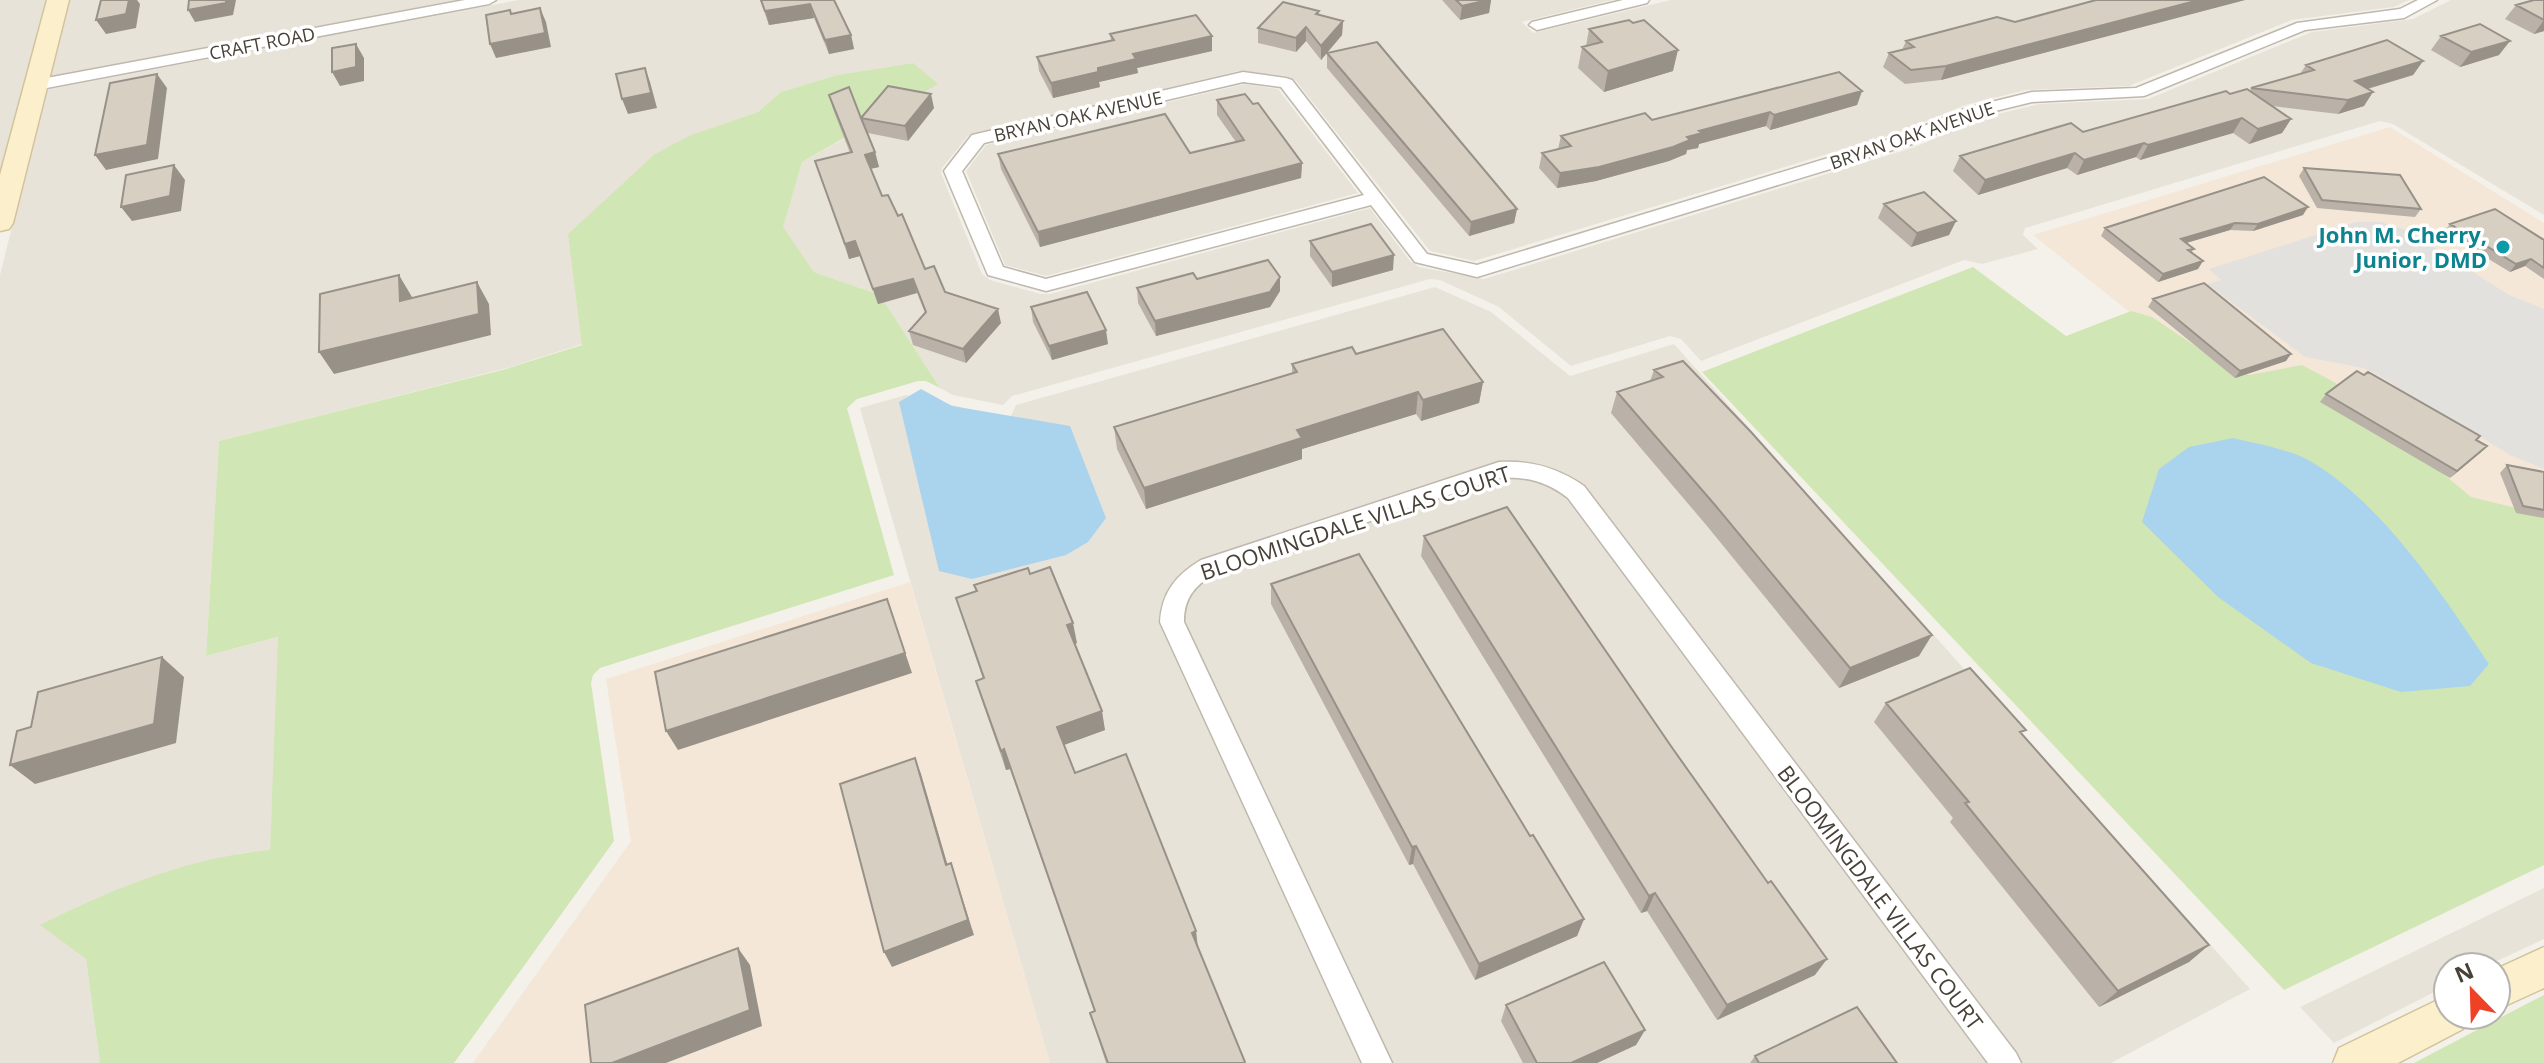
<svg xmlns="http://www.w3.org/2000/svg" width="2544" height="1063" font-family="'Open Sans',sans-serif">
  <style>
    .residential { fill: #e8e3d8 }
    .commercial { fill: #f4e7d7 }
    .green { fill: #d1e6b5 }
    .parking { fill: #e3e1de }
    .water { fill: #aad3ed }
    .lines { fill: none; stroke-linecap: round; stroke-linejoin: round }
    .street-casing { stroke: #bfb8ad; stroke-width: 3 }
    .secondary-casing { stroke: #d1c39c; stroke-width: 3 }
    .street { fill: #fff; fill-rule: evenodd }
    .secondary { fill: #fcf0cc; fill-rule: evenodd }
    .wall { fill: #bab2a8 }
    .shaded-wall { fill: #979188 }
    .building { fill: #d8cfc3; stroke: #979188; stroke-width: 2 }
    .culture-dot { fill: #0f9aa8; stroke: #fff; stroke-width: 3 }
    .labels { text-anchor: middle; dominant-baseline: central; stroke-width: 7; stroke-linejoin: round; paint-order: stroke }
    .far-street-label { font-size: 18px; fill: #484138; stroke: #fff }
    .culture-label { font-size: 22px; font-weight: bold; fill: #0d838f; stroke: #fff; text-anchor: end }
    .street-label { font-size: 22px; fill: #484138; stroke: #fff }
  </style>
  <rect width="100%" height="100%" fill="#f4f1ea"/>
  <path class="residential" d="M0 0H46L0 172Z
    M69 0H459L50 77Z
    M519 0H1612L1522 22 1533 33 1671 0H2409L2394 7 2292 20 2129 86 2026 90 1965 105 1897 133 1474 261 1430 251 1296 81 1287 76 1238 71 968 136 942 168 941 173 982 274 990 280 1041 294H1050L1370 208 1410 261 1419 267 1484 279 1915 147 1982 118 2039 104 2148 99 2312 32 2413 19 2451 0H2544V215L2393 124 2380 121 2025 228 2023 235 2038 249 1982 264 1964 260 1701 361 1681 339 1670 336 1571 366 1499 307 1440 280 1430 279 1012 396 1003 405 953 395 940 388 880 295 814 272 782 227 802 162 885 116 913 63 837 75 781 92 758 112 691 135 582 344 507 368 219 441 206 656 279 637 270 851 241 853 41 925 86 959 100 1063H0V275L46 90Z
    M1245 84 1278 89 1358 193 1046 276 1005 265 966 171 986 145Z
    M1435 287 1491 312 1570 376 1674 344 2250 989 2111 1063H1050L860 408 906 395 1010 418 1016 405Z
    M2544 888V939L2484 967H2448V985L2334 1043 2300 1007Z"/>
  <path class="commercial" d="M2390 127 2544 223V643L2033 235Z
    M910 582 1050 1063H473L631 841 606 679Z"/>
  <path class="green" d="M913 63 938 84 802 162 783 227 814 272 880 295 940 388 926 381H918L857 399 847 408 894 575 600 668 593 675 591 683 614 841 454 1063H100L86 959 40 925C112 889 190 857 270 850L278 637 206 656 219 441 506 369 582 345 568 234 655 154 691 135 758 112 781 92 837 75Z
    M1973 267 2066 336 2131 311 2152 317 2219 362 2249 375 2302 365 2334 382 2471 497 2544 515V865L2284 990 1702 372Z
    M2544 995V1063H2414L2532 1001Z"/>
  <path class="parking" d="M2356 222H2381L2409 231 2509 295 2544 309V469L2510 455 2376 374 2364 368 2305 357 2207 284 2221 280 2209 269Z"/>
  <path class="water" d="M921 389 952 406 1070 426 1106 518 1088 542 1066 555 972 579 939 571 899 402Z
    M2233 438C2261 445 2291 449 2315 464 2385 507 2444 597 2489 664L2470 686 2401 692 2311 663 2218 597 2142 522 2159 469 2189 447Z"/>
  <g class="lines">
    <g class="street-casing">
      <path id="street" d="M465 0H496L489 4 36 90 28 85 36 80Z
        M1623 0H1649L1647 3 1537 30 1529 25 1532 22Z
        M2418 0H2437L2404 18 2305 30 2144 96 2032 102 1979 115 1912 144 1477 277 1415 262 1371 205 1046 291 988 275 944 171 972 135 1243 72 1286 78 1292 80 1427 254 1477 265 1900 136 1967 108 2032 92 2136 88 2297 23 2400 9ZM1243 82 1281 87 1364 195 1046 279 1003 267 962 171 984 143Z
        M1499 462C1531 460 1558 468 1584 486L2016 1053 2021 1063H1988L1568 498C1547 482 1527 476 1500 478L1217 572C1196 585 1184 596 1184 622L1392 1063H1362L1160 622C1162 592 1176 575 1201 560Z"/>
    </g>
    <g class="secondary-casing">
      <path id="secondary" d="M47 0H69L13 223 9 229 0 231V175Z
        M2544 947V988L2496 1010V969Z
        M2448 995V1015H2469L2463 1029 2398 1063H2333L2339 1048Z"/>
    </g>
    <use href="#street" class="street"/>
    <use href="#secondary" class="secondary"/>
  </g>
  <path class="wall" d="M760 0H834L851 35 854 49 829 54 814 18 769 25Z
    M1442 0H1491L1489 13 1460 20Z
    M2096 0H2245L1941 80 1905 84 1883 67 1889 53 1902 50 1906 41 2015 22Z
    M2544 0V31L2534 34 2505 19 2516 5Z
    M1319 11V15L1343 21 1342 35 1321 60 1306 41 1296 52 1258 43V28Z
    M1589 29 1673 71 1604 92 1578 68 1582 47 1586 46Z
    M1110 34 1212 36V51L1137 68 1138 73 1099 82 1100 87 1053 98 1039 71 1037 57 1111 40Z
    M2441 36 2499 55 2460 67 2431 50Z
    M1327 53 1517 209 1514 223 1469 236 1327 68Z
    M2423 61 2413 75 2368 89 2364 106 2338 114 2272 106 2291 119 2282 133 2249 144 2233 133 2140 160 2136 157 2077 175 2067 168 1978 195 1953 171 1960 156 2083 132 2230 94 2250 91 2251 88 2300 74 2306 65Z
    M1862 91 1857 105 1770 130 1766 126 1699 144 1698 148 1687 150 1686 154 1669 161 1596 181 1557 188 1539 168 1542 153 1558 149 1561 136 1652 120Z
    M829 95 861 118 934 108 908 141 868 133 875 152 879 167 871 169 882 196 925 269 945 292 1001 323 966 363 913 345 909 331 925 313 917 293 878 304 860 256 849 259 815 161 850 153 833 109Z
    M1217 100 1253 104 1302 163 1301 178 1040 247 1001 169 998 154 1190 153 1236 142 1217 115Z
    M2304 168 2421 209 2415 217 2317 208 2299 176Z
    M1884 204 1956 221 1949 235 1911 247 1878 218Z
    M2303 215 2253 231 2230 230 2186 243 2194 249 2191 253 2198 269 2158 282 2101 236 2105 228Z
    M2450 224 2544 240V279L2525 266 2510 272 2444 232Z
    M1310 241 1393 270 1332 287 1310 256Z
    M1280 277V291L1270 307 1156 336 1138 303 1137 288 1197 279Z
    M2153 299 2286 361 2235 378 2148 307Z
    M1031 307 1108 344 1052 360 1033 322Z
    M1356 354 1483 382 1479 403 1421 421 1416 414 1302 449V459L1146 509 1117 449 1114 427 1292 373V364Z
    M1683 361 1919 656 1839 688 1707 526 1611 413 1617 392 1650 381 1654 370Z
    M2326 394 2477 440 2487 446 2450 478 2320 402Z
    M2507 465 2544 472V518L2516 513 2500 473Z
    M1424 536 1815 975 1717 1020 1647 911 1641 913 1421 556Z
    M1030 574 1077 643 1075 644 1105 730 1064 745 1075 773 1198 948 1245 1063H1106L1090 1013 1094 1011 1010 769 1006 770 982 701 976 681 983 679 956 598Z
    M1271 584 1530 836 1584 919 1577 936 1475 980 1413 864 1409 865 1271 604Z
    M1886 703 2022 735 2209 945 2189 962 2099 1007 1950 822 1953 818 1874 722Z
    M1506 1005 1645 1030 1636 1045 1597 1063H1523L1501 1021Z
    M1755 1056 1897 1063H1750Z"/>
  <path class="shaded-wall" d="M129 0H137L140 4 136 28 106 34 96 20Z
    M226 0H236L233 15 195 22 188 10Z
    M1488 0H1491L1489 13 1460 20 1462 6Z
    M2199 0H2245L1941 80 1946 66Z
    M810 4 814 18 769 25 765 11Z
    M540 8 546 22 551 47 496 58 490 44Z
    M2544 20V31L2534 34Z
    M1343 21 1342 35 1321 60V46Z
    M1306 27V41L1296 52V38Z
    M851 35 854 49 829 54 825 40Z
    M1212 36V51L1137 68 1138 73 1099 82 1100 87 1053 98 1051 83 1133 54Z
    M2510 41 2499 55 2460 67 2471 52Z
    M356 44 364 58V81L340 86 332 72Z
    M1678 50 1673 71 1604 92 1608 71Z
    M2423 61 2413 75 2346 95 2355 81Z
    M645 68 650 82 657 108 628 114 622 99Z
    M157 74 167 88 158 159 106 170 95 155Z
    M1862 91 1857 105 1770 130 1774 115Z
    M2373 92 2364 106 2338 114 2348 100Z
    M931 94 934 108 908 141 905 126Z
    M1770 112 1766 126 1699 144 1698 148 1687 150 1686 154 1669 161 1596 181 1557 188 1560 173 1687 137 1699 131Z
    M2242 118 2233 133 2140 160 2148 145Z
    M2291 119 2282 133 2249 144 2258 129Z
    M2144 143 2136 157 2077 175 2084 160Z
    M875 152 879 167 869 169 865 155Z
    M2075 153 2067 168 1978 195 1985 180Z
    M1302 163 1301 178 1040 247 1038 232Z
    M174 165 185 180 181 211 132 221 121 207Z
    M2308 207 2303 215 2253 231 2258 224Z
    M1517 209 1514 223 1469 236 1471 222Z
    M1956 221 1949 235 1911 247 1917 233Z
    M2235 223 2230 230 2176 246 2181 239Z
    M855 241 860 256 849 259 845 244Z
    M1394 255 1393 270 1332 287V272Z
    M2531 259 2525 266 2510 272 2516 264Z
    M2203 261 2198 269 2158 282 2163 274Z
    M399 275 412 297 413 322 400 301Z
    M1280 277V291L1270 307 1156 336 1155 321Z
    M913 279 917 293 878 304 873 289Z
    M477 282 489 304 491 335 334 374 319 352Z
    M998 309 1001 323 966 363 963 349Z
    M1106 330 1108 344 1052 360 1049 346Z
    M2291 354 2286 361 2235 378 2240 371Z
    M1483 382 1479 403 1421 421 1423 400Z
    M1418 392 1416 414 1302 449V459L1146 509 1144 488 1297 430Z
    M2487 446 2480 453 2450 478 2457 471Z
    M887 599 912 673 678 750 666 731Z
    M1073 623 1077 643 1071 645 1067 625Z
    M1932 635 1919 656 1839 688 1850 668Z
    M162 657 184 677 176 743 35 784 10 765Z
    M1102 711 1105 730 1061 746 1057 727Z
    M1004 749 1010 769 1006 770 1001 751Z
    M915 758 921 774 952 880 946 865Z
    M1416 846 1413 864 1409 865 1412 847Z
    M951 863 974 935 892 967 884 952Z
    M1655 893 1647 911 1641 913 1649 896Z
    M1584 919 1577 936 1475 980 1479 964Z
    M1196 931 1198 948 1192 933Z
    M2209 945 2189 962 2099 1007 2118 991Z
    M738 948 750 965 762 1026 666 1063H612Z
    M1827 959 1815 975 1717 1020 1727 1005Z
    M1645 1030 1636 1045 1597 1063H1571Z"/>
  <path class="building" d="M101 0H129L126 14 96 20Z
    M189 0H226V3L188 10Z
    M761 0H834L851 35 825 40 810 4 765 11Z
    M1456 0H1488L1462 6Z
    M2096 0H2199L1946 66 1911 70 1889 53 1914 47 1906 41 1997 17 2015 22Z
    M2534 0H2544V20L2516 5Z
    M1283 2 1319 11 1316 14 1343 21 1321 46 1306 27 1296 38 1258 28Z
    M540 8 545 33 490 44 486 15 510 10 511 14Z
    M1196 15 1212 36 1133 54 1136 59 1098 68V72L1051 83 1037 57 1114 40 1110 34Z
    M1629 20 1633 23 1644 20 1678 50 1608 71 1582 47 1602 42 1589 29Z
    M2480 24 2510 41 2471 52 2441 36Z
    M2387 40 2423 61 2355 81 2373 92 2348 100 2251 88 2314 70 2306 65Z
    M1377 42 1517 209 1471 222 1327 53Z
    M356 44V67L332 72V48Z
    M645 68 651 93 622 99 616 74Z
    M1839 72 1862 91 1774 115 1770 112 1699 131 1702 133 1687 137 1690 140 1673 147 1599 167 1560 173 1542 153 1571 146 1561 136 1645 113 1652 120Z
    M157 74 147 145 95 155 110 83Z
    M888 86 931 94 905 126 861 118 875 152 865 155 882 196 888 195 898 216 902 214 925 269 934 266 945 292 998 309 963 349 909 331 926 312 913 279 873 289 855 241 845 244 815 161 852 152 829 95 849 87 861 118Z
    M2247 89 2291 119 2258 129 2242 118 2148 145 2144 143 2084 160 2075 153 1985 180 1960 156 2071 123 2083 132 2226 91 2230 94Z
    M1245 94 1253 104 1258 103 1302 163 1038 232 998 154 1165 114 1190 153 1244 140 1217 100Z
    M174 165 170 196 121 207 126 175Z
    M2304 168 2400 175 2421 209 2322 200Z
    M2264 177 2308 207 2258 224 2235 223 2181 239 2194 249 2188 250 2203 261 2163 274 2105 228Z
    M1924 192 1956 221 1917 233 1884 204Z
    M2495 209 2544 240V268L2531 259 2516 264 2450 224Z
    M1371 224 1394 255 1332 272 1310 241Z
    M1268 260 1280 277 1270 292 1155 321 1137 288 1193 273 1197 279Z
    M399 275 400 301 477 282 479 314 319 352 320 294Z
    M2204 283 2291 354 2240 371 2153 299Z
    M1087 292 1106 330 1049 346 1031 307Z
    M1443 329 1483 382 1423 400 1418 392 1297 430 1302 438 1144 488 1114 427 1297 372 1292 364 1352 347 1356 354Z
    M1683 361 1751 432 1932 635 1850 668 1715 505 1617 392 1663 377 1654 370Z
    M2357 371 2364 375 2368 372 2480 436 2476 440 2487 446 2457 471 2326 394Z
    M2507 465 2544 472V510L2523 506Z
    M1507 507 1673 749 1768 883 1771 881 1827 959 1727 1005 1655 893 1649 896 1424 536Z
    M1359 554 1530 836 1533 835 1584 919 1479 964 1416 846 1412 847 1271 584Z
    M1050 567 1073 623 1067 625 1102 711 1057 727 1075 773 1126 754 1196 931 1192 933 1245 1062 1244 1063H1108L1090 1013 1095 1011 1004 749 1001 751 976 681 984 678 956 598 977 591 974 585 1028 568 1030 574Z
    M887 599 905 653 666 731 655 672Z
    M162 657 154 724 10 765 17 731 31 727 38 692Z
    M1970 668 2026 730 2020 732 2209 945 2118 991 1965 803 1969 802 1886 703Z
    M915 758 946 865 951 863 968 920 884 952 840 784Z
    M738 948 750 1010 612 1063H591L585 1005Z
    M1604 962 1645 1030 1571 1063H1537L1506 1005Z
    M1857 1007 1897 1063H1759L1755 1056Z"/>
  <circle class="culture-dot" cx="2503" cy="247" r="8"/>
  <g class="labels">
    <g class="far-street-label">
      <text transform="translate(262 43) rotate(-11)">CRAFT ROAD</text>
      <text transform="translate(1078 116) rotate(-13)">BRYAN OAK AVENUE</text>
      <text transform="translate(1912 135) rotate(-19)">BRYAN OAK AVENUE</text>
    </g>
    <g class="culture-label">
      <text x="2487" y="234">John M. Cherry,<tspan x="2487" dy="25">Junior, DMD</tspan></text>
    </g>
    <g class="street-label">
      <text transform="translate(1355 522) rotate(-18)">BLOOMINGDALE VILLAS COURT</text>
      <text transform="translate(1881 897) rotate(53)">BLOOMINGDALE VILLAS COURT</text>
    </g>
  </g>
  <g transform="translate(2472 991) rotate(337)"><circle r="38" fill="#ffffff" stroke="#b6b3af" stroke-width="2"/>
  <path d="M0-6L14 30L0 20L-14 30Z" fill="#ef4126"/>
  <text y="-12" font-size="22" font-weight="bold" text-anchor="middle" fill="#484138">N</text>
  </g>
</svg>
